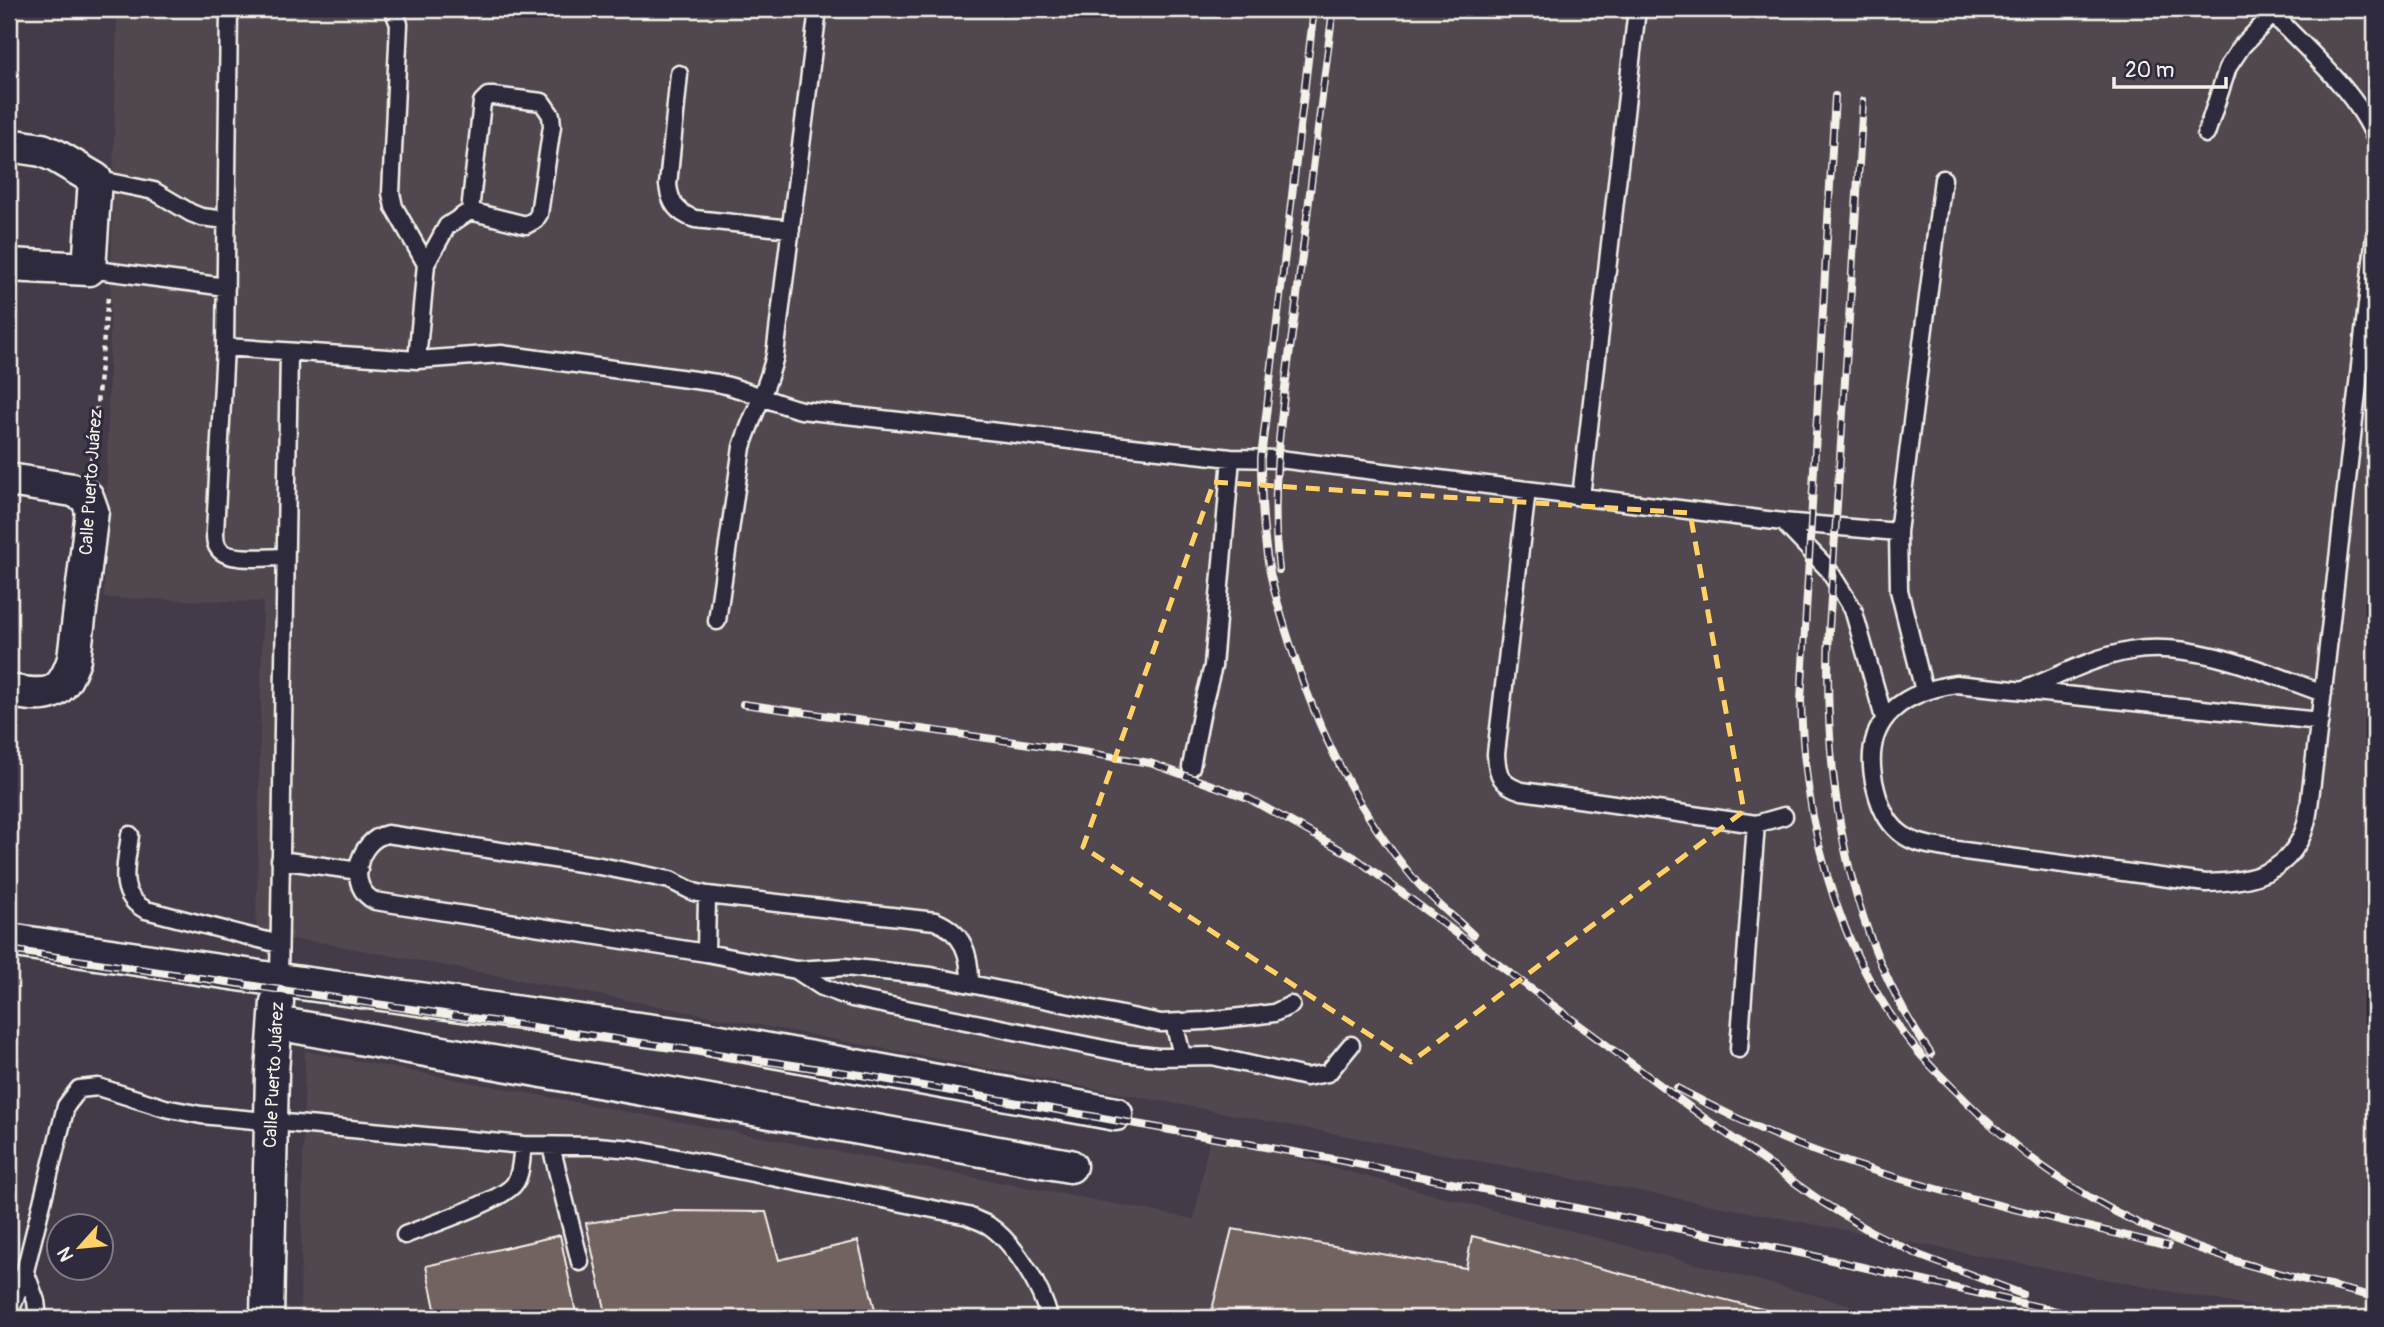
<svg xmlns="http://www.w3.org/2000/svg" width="2384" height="1327" font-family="Pangolin,sans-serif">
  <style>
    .built { fill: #51474f }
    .building { fill: #726260; stroke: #f4f1e8; stroke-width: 2 }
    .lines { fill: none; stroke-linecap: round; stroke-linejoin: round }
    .service-casing { stroke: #f4f1e8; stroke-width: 21 }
    .minor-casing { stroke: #f4f1e8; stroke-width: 37 }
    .path { stroke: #f4f1e8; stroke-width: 4.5; stroke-dasharray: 5 5; stroke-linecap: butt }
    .service { stroke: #2f2a3d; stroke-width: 16 }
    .minor { stroke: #2f2a3d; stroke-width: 32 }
    .rail-casing { stroke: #f4f1e8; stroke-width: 8 }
    .rail { stroke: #2f2a3d; stroke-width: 5; stroke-dasharray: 16; stroke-linecap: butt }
    .marked { fill: none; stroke: #ffd166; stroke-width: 5; stroke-dasharray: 14 9; stroke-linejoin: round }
    .labels { text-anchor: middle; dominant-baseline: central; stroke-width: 6; stroke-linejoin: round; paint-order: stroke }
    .street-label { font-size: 18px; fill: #f4f1e8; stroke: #2f2a3d }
  </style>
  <rect width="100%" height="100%" fill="#433b48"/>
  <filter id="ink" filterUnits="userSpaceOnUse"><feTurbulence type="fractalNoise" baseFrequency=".0143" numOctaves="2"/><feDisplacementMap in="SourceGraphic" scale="14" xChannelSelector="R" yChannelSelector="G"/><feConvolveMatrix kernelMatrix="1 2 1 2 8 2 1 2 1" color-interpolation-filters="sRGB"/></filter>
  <g filter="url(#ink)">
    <path class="built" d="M117 9H2375V1318H2311L324 943 256 935 263 602 104 598Z
      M305 1051 1194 1219 1210 1135 1900 1318H300Z"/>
    <path class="building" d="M674 1211 766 1212 779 1260 858 1241 877 1318H607L586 1223Z
      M1232 1229 1466 1268 1472 1236 1798 1318H1210Z
      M560 1235 577 1318H437L426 1266Z"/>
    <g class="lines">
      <g class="service-casing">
        <path id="service" d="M229 9 225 347 215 532C215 538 215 544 219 549 228 562 269 557 285 557
          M393 9 399 24 391 193 394 207 426 264
          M2268 9C2301 44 2359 94 2375 138
          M679 74 668 185C670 203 677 213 695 219L791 229
          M2206 134 2228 67 2242 46 2273 14
          M95 179 154 191 191 213 201 217 227 220
          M89 269 226 287
          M225 347 417 360 501 354 717 383C746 389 772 403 801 410L1231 458 1279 459 1783 522 1898 532
          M417 360 426 264 447 226 470 211 526 225 535 220 539 214 552 126 551 115 542 102 493 96H488L482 102 470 211
          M1527 490 1496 754C1497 775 1501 785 1522 791L1756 824 1784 816
          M1581 497 1637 9
          M1783 522 1828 569 1853 609 1884 718
          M717 621 742 447C752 415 768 388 775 355L818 9
          M2024 690C2058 676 2094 657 2130 651 2192 640 2265 672 2323 693
          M1924 691 1899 590 1898 532 1943 179
          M2320 721 1956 684C1895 693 1859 726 1876 790 1880 806 1888 825 1903 835 1915 844 1934 846 1949 849L2206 883C2242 882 2279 877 2298 843 2309 825 2309 803 2312 782 2316 749 2320 715 2324 682 2341 533 2358 384 2375 235
          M1191 767 1203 705 1213 666 1231 458
          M130 835C127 862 115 895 146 910L279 944
          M280 860 359 871
          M706 953 707 895
          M796 970 845 967 931 976 1161 1023 1204 1021 1259 1015 1274 1013 1291 1005
          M279 980 289 352
          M970 983C970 954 964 933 935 921L707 895 694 892 670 880 600 866 387 834C357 840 346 888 375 901L706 953 796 970 822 987 852 998 1124 1053 1158 1057 1212 1056 1306 1077 1328 1073 1351 1045
          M1174 1023 1182 1055
          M1739 1049 1756 824
          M551 1146 580 1262
          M405 1235C427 1226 505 1200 515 1183 522 1172 521 1157 523 1145
          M25 1271 36 1301 38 1318
          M9 1315 25 1271 66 1106 79 1089 98 1087 165 1108 201 1115 523 1145 597 1146 632 1149 968 1216C974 1219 982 1222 988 1225 1014 1242 1042 1288 1049 1318"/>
      </g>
      <g class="minor-casing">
        <path id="minor" d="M9 145 42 150 56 156 95 179 89 269 9 265
          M9 480 73 490 87 497 92 511 74 659C61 699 47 697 9 691
          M9 940 279 980 698 1037 1116 1114
          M276 1023 1070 1166
          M267 1318 272 1072 277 1002"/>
      </g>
      <path class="path" d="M91 462 108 297"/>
      <use href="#service" class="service"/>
      <use href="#minor" class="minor"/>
      <g class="rail-casing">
        <path id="rail" d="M1314 9 1261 458C1261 488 1262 518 1266 548 1269 576 1278 604 1286 631 1313 720 1354 808 1415 880 1432 900 1454 917 1473 935
          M1835 96 1801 701C1804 818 1833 938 1904 1034 1922 1059 1944 1079 1965 1100 2056 1192 2161 1244 2286 1275
          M1863 101 1829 629C1823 777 1844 930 1931 1054
          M1279 570C1269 488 1283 402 1294 320 1307 217 1320 113 1333 9
          M743 704 1058 748 1150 763 1248 798 1354 857 1703 1117 1822 1202 1870 1231 1921 1256 2022 1294
          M9 950 861 1075 1333 1159 1805 1254 2087 1318
          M1677 1088C1724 1113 1772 1136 1823 1154 1935 1193 2053 1218 2168 1246
          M2277 1273 2375 1297"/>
      </g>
      <use href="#rail" class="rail"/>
    </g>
  </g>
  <path class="marked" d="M1214 482 1690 513 1744 811 1411 1062 1083 847Z"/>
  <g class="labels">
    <g class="street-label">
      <text transform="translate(91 482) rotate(-86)">Calle Puerto Juárez</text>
      <text transform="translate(274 1075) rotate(-87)">Calle Puerto Juárez</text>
    </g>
  </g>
  <rect width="2384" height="1327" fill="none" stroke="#2f2a3d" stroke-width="35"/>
  <rect x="18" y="18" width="2349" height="1292" fill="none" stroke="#f4f1e8" stroke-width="2.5" filter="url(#ink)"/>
  <g transform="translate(80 1247) rotate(243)"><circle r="33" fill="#2f2a3d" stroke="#7e7a81" stroke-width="2"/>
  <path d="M0-5L12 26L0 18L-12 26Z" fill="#ffd166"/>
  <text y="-10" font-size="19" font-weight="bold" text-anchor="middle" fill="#f4f1e8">N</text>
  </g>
  <path d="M2114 77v10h112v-10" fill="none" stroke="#f4f1e8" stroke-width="3.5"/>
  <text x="2125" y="77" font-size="21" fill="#f4f1e8" stroke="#2f2a3d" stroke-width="5" paint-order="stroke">20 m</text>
</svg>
